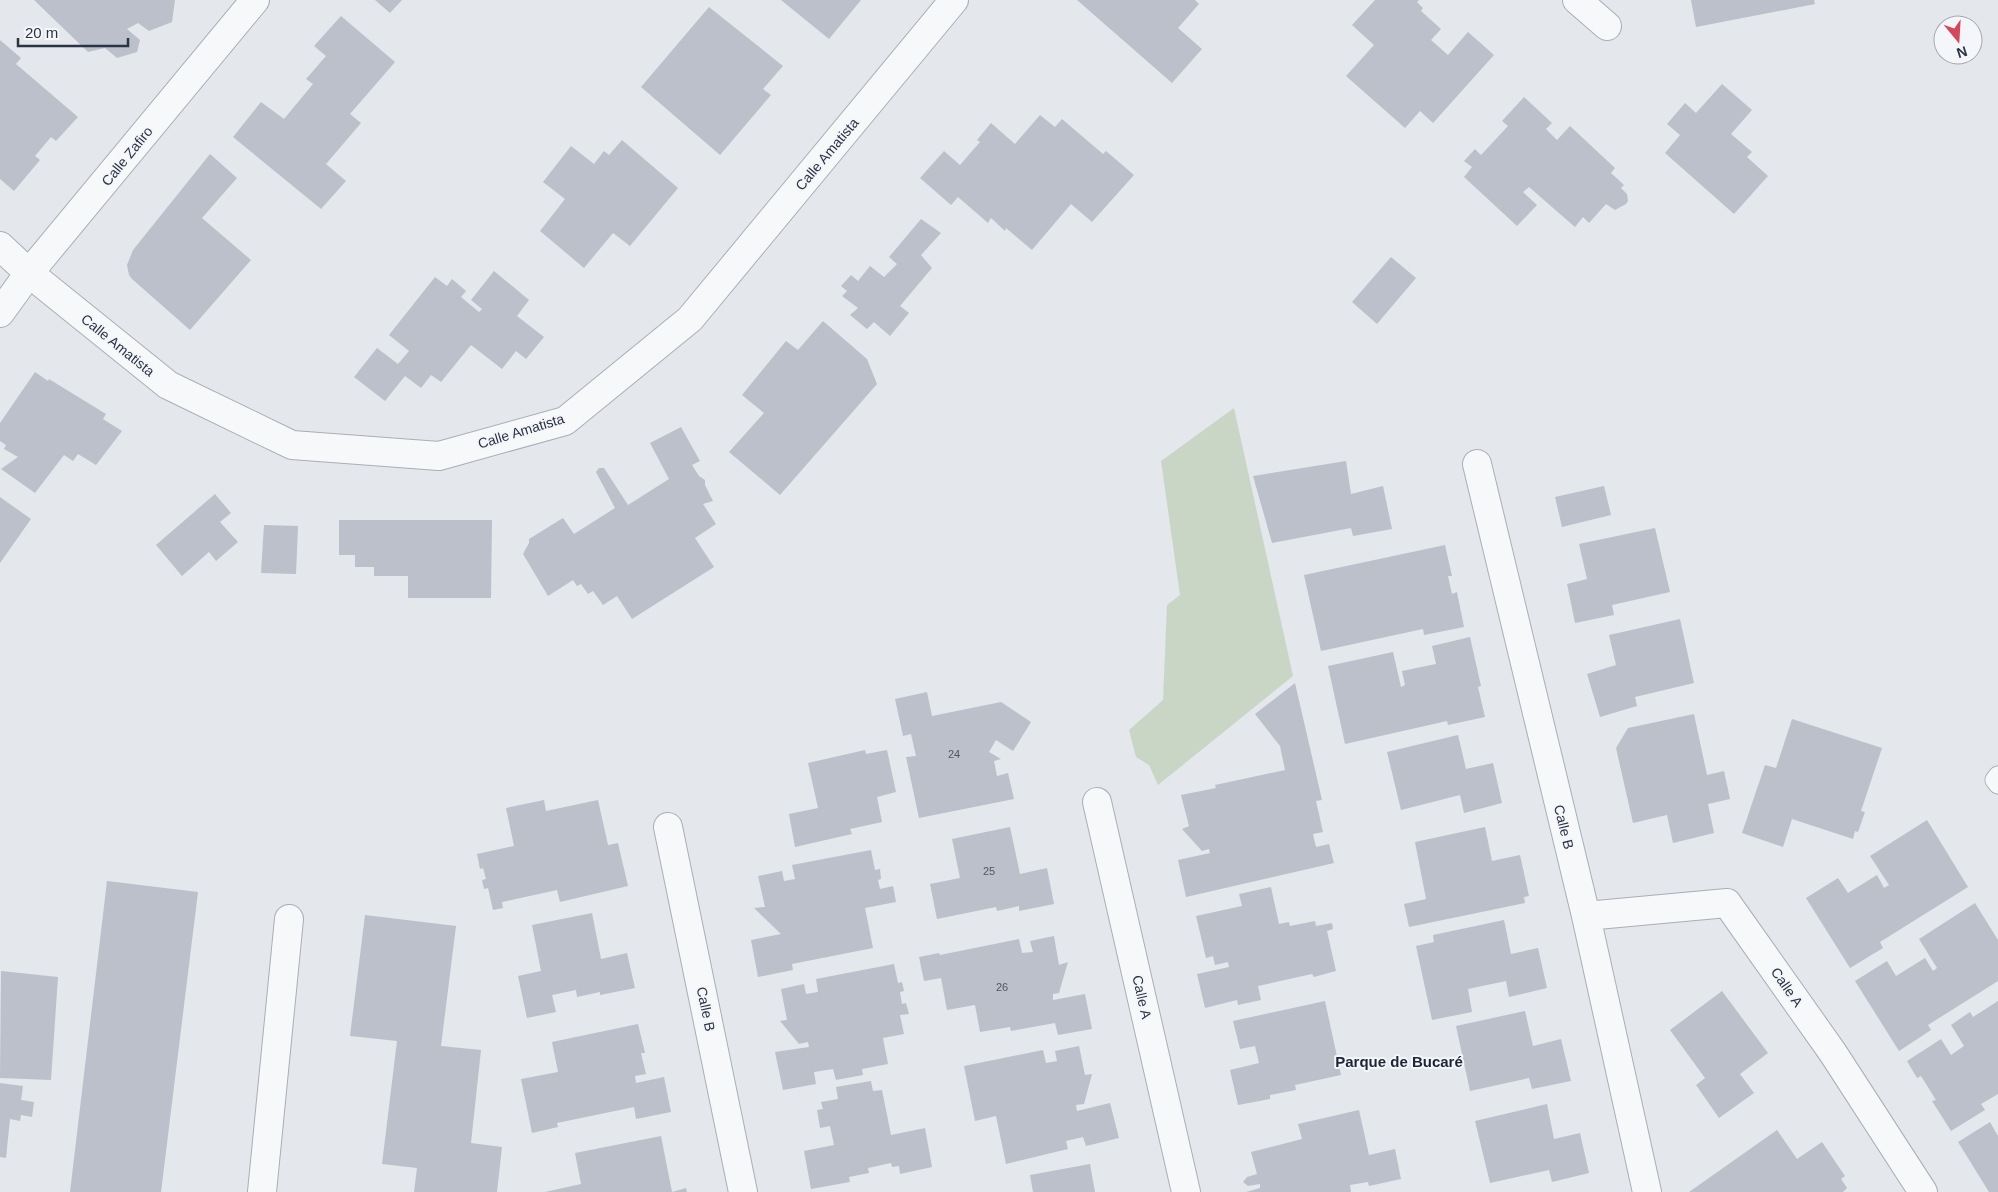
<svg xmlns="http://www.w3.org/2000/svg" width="1998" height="1192" font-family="Arial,sans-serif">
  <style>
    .green { fill: #c9d6c5 }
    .building { fill: #bbc0ca }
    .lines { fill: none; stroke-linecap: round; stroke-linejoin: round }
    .lane-casing { stroke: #a9aeb7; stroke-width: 21 }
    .street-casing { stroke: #a9aeb7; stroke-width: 30 }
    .lane { stroke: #f7f8fa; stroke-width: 19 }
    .street { stroke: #f7f8fa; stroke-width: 28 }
    .labels { text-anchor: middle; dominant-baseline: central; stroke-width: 4; stroke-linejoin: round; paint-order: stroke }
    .number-label { font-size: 11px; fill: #4f5766 }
    .street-label { font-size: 14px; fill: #2b3445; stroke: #f4f6f9 }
    .neighbourhood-label { font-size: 15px; font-weight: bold; fill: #1d2536; stroke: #f4f6f9 }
  </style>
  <rect width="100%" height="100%" fill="#e4e7ec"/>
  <path class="green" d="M1234 408 1293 676 1158 785 1149 765 1136 757 1129 730 1163 700 1167 605 1180 595 1161 461Z"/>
  <path class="building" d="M34 0H175L172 22 149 31 138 23 127 29 140 40 137 52 117 58 105 48 88 52Z
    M375 0H402L390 13Z
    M781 0H861L829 39Z
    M1077 0H1195L1199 4 1178 28 1202 49 1172 83Z
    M1375 0H1419L1417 2 1423 8 1421 11 1441 29 1431 40 1448 55 1468 32 1494 55 1433 123 1420 111 1405 128 1346 76 1374 45 1352 25Z
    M1691 0H1814L1815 4 1696 27Z
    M709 7 783 66 763 89 771 95 720 155 641 87Z
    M341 16 395 62 350 114 361 123 326 164 346 181 321 209 233 137 261 102 284 119 313 84 306 79 326 56 314 46Z
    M0 40 21 58 16 64 78 117 56 141 51 137 35 156 40 160 14 191 0 179Z
    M1722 84 1752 110 1731 134 1752 152 1747 157 1768 176 1734 214 1665 153 1680 135 1667 124 1685 103 1696 113Z
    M1524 97 1552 123 1546 129 1557 140 1570 126 1615 168 1611 173 1624 185 1621 188 1627 194 1628 201 1626 204 1615 210 1606 204 1589 223 1583 217 1575 227 1529 187 1523 192 1537 205 1517 226 1464 177 1472 167 1464 161 1475 149 1481 155 1508 126 1502 121Z
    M1040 115 1055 127 1062 119 1103 154 1106 151 1134 175 1092 222 1071 204 1032 250 1006 228 1005 231 991 218 988 223 958 197 951 205 920 178 944 151 960 165 980 142 977 140 991 123 1015 144Z
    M622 140 678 188 630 246 613 233 584 268 540 231 565 199 543 182 571 146 594 164 604 151 609 155Z
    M210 154 237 178 202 218 251 260 190 330 132 279 129 275 127 265 133 250Z
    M921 219 941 233 921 255 932 268 900 306 909 313 890 336 874 322 867 329 850 315 858 308 842 296 847 291 841 286 851 275 858 281 870 266 884 277 897 264 889 257Z
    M1391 257 1416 278 1377 324 1352 302Z
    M494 271 529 300 517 316 544 337 526 359 516 351 502 369 471 345 441 382 431 375 421 388 405 376 385 401 354 377 377 348 398 364 409 351 389 335 435 277 447 286 452 279 466 291 461 297 479 312 482 309 471 300Z
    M823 321 867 359 877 384 780 495 729 452 764 413 742 395 786 341 798 350Z
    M35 372 48 381 49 379 106 414 103 419 122 431 96 465 78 454 73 461 64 455 35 493 1 469 18 457 4 449 6 445 0 441V423Z
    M681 427 700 461 692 465 699 476 705 480V485L713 501 703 504 716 524 695 538 714 567 632 619 617 596 603 605 593 591 588 594 581 584 577 586 573 580 548 596 523 554 529 543V539L563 518 574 534 615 508 597 474 596 472 599 468H604L628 505 669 479 650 443Z
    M1346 461 1351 494 1383 486 1392 529 1353 536 1351 528 1272 543 1253 476Z
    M1604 486 1611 515 1562 527 1555 497Z
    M215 494 231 513 220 522 238 542 216 561 209 552 182 576 156 545Z
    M0 497 31 519 0 563Z
    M339 520H492L491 598H408V576H374V567H355V555H339Z
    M264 525 298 526 296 574 261 573Z
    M1655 528 1670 592 1612 605 1614 615 1575 623 1567 584 1587 579 1579 544Z
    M1445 545 1452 576H1448L1452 594 1457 592 1464 627 1424 635 1423 629 1321 651 1304 575Z
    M1680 619 1694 683 1635 697 1637 706 1600 717 1587 674 1616 665 1609 635Z
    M1470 637 1481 686 1478 687 1485 717 1448 725 1447 721 1345 744 1328 666 1393 652 1401 687 1405 685 1402 671 1436 664 1432 646Z
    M1295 683 1322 800 1316 801 1323 832 1313 834 1316 847 1329 844 1334 863 1186 897 1178 860 1210 853 1209 849 1202 851 1182 829 1189 826 1181 795 1216 788 1215 785 1285 770 1280 746 1255 714Z
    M927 692 932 716 1001 702 1031 722 1013 751 996 740 989 752 1001 759 994 761 997 776 1008 773 1014 799 919 818 906 757 916 756 911 734 903 736 895 699Z
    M1694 714 1707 775 1724 771 1730 799 1708 804 1714 833 1673 843 1667 815 1633 823 1616 748 1628 728Z
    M1792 719 1882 748 1861 811 1865 812 1858 832 1855 831 1853 839 1792 819 1783 847 1742 833 1765 765 1776 768Z
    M1458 735 1466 769 1493 763 1502 803 1464 813 1460 795 1401 810 1387 752Z
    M865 750 866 754 887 750 896 792 877 797 882 822 850 829 852 834 795 847 789 814 818 808 808 763Z
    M544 800 546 811 598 800 608 845 618 843 628 886 560 902 557 890 502 902 503 908 493 910 488 888 484 889 482 880 486 879 483 868 480 869 477 854 514 846 506 808Z
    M1927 820 1968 887 1880 942 1883 948 1850 968 1806 898 1838 878 1848 893 1877 875 1884 888 1889 885 1870 856Z
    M1010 827 1020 874 1047 868 1054 904 1019 911V906L997 911 996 907 937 919 930 884 960 878 952 839Z
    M1485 827 1492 861 1520 855 1529 896 1524 897 1525 903 1409 927 1404 904 1426 899 1415 842Z
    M871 850 875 870 880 869 881 879 878 880 880 889 893 886 896 902 865 908 873 948 792 964 793 970 758 977 751 940 781 934 754 908 765 907 758 876 782 871 784 881 795 879 792 865Z
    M107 881 198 892 161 1192H70Z
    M1271 887 1279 924 1289 922 1290 926 1315 921 1316 926 1332 923 1333 929 1327 931 1336 971 1314 977 1312 974 1258 986 1261 1000 1238 1005 1237 1000 1205 1008 1197 974 1229 967 1228 962 1215 965 1213 956 1206 958 1196 916 1242 906 1239 894Z
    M1975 903 1998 940V981L1928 1025 1931 1030 1899 1051 1855 981 1887 961 1896 976 1925 958 1933 971 1937 968 1919 939Z
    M592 913 601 959 627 953 635 988 600 995V992L577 997 576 990 552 995 556 1012 527 1018 518 976 541 971 532 925Z
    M365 915 456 926 441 1046 481 1050 471 1143 502 1147 497 1192H414L417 1168 382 1164 397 1041 350 1036Z
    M1504 920 1511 954 1538 948 1547 988 1509 997 1506 981 1468 989 1472 1012 1432 1020 1416 946 1434 942 1433 935Z
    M1054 936 1059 965 1068 962 1059 993 1053 994V1000L1085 994 1092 1029 1058 1035 1055 1023 1011 1031 1010 1027 980 1032 975 1005 947 1010 941 978 924 981 919 957 939 953 940 955 1019 939 1022 953 1033 952 1030 941Z
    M894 964 898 983 902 982 904 991 900 992 902 1004 906 1003 909 1014 900 1015 904 1034 883 1038 888 1064 862 1069 863 1075 836 1080 833 1069 814 1072 816 1084 783 1090 775 1052 809 1047 808 1042 799 1044 780 1021 787 1020 781 989 804 984 806 994 818 992 816 979Z
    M1 971 58 977 51 1080 0 1078Z
    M1722 991 1768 1053 1740 1074 1754 1093 1719 1118 1696 1085 1705 1078 1670 1030Z
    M1325 1001 1341 1075 1295 1085 1296 1090 1270 1095V1099L1238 1105 1230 1070 1259 1063 1255 1046 1240 1049 1233 1021Z
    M1998 1001V1094L1981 1104 1985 1110 1951 1131 1932 1101 1936 1100 1921 1076 1917 1078 1907 1061 1941 1039 1951 1055 1964 1046 1951 1025 1970 1012 1973 1017Z
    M1525 1011 1533 1046 1561 1039 1571 1081 1532 1089 1529 1078 1470 1091 1456 1026Z
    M638 1024 645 1053H641L646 1074 635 1076 636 1083 664 1077 671 1112 636 1119 634 1107 557 1123 558 1127 532 1133 521 1079 558 1072 552 1042Z
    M1079 1046 1085 1075 1092 1074 1084 1104 1076 1105 1077 1111 1110 1103 1119 1138 1086 1146 1083 1137 1066 1141 1068 1149 1006 1164 996 1116 975 1121 964 1066 1043 1050 1046 1063 1057 1061 1055 1051Z
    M871 1081 873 1091 882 1090 891 1135 925 1128 932 1167 900 1174 899 1166 892 1167 891 1163 868 1168 869 1173 849 1177 850 1182 811 1189 804 1151 834 1145 830 1126 820 1128 817 1110 823 1109 821 1102 838 1099 836 1087Z
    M0 1083 23 1086 21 1100 34 1102 32 1117 21 1115 20 1121 10 1119 6 1158 0 1157Z
    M1547 1104 1554 1139 1580 1133 1589 1173 1552 1182 1549 1170 1490 1183 1475 1121Z
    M1359 1110 1369 1155 1395 1149 1401 1179 1369 1186 1368 1182 1350 1185 1351 1192H1246L1260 1188V1184L1248 1186 1243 1182 1247 1177 1257 1174 1251 1152 1302 1139 1298 1124Z
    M1990 1122 1998 1136V1192H1989L1958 1142Z
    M1777 1130 1797 1159 1822 1142 1845 1176 1841 1179 1847 1188 1843 1192H1689Z
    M661 1136 672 1192 686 1188 687 1192H545L581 1184 575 1153Z
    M1090 1164 1095 1192H1033L1030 1175Z"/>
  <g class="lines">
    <g class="lane-casing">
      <path id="lane" d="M1998 776 1995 780 1998 784"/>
    </g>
    <g class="street-casing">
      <path id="street" d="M1577 0 1607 26
        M0 246 29 273 168 385 292 445 439 456 565 421 690 319 954 0
        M0 313 29 273 255 0
        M1477 464 1586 916 1647 1192
        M1097 802 1186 1192
        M668 827 743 1192
        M1586 916 1727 903 1833 1053 1923 1192
        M262 1192 289 919"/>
    </g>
    <use href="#lane" class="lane"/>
    <use href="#street" class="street"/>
  </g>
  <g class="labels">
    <g class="number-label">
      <text x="954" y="754">24</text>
      <text x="989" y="871">25</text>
      <text x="1002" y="987">26</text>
    </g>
    <g class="street-label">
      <text transform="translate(827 154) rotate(-50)">Calle Amatista</text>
      <text transform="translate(127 156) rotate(-51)">Calle Zafiro</text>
      <text transform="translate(118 345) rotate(39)">Calle Amatista</text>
      <text transform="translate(521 431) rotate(-17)">Calle Amatista</text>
      <text transform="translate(1564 827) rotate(76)">Calle B</text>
      <text transform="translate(1787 987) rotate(55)">Calle A</text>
      <text transform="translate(1142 997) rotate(77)">Calle A</text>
      <text transform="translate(706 1009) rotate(78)">Calle B</text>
    </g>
    <g class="neighbourhood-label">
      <text x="1399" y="1061">Parque de Bucaré</text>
    </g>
  </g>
  <g transform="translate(1958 40) rotate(162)"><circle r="24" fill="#f4f6f9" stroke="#a4a8b1"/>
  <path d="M0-4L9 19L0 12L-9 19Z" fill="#d1495b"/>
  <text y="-8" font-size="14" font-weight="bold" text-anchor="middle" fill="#2b3445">N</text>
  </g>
  <path d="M18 38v8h110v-8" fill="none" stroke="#2b3445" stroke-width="2.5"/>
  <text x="25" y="38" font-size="15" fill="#2b3445" stroke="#f4f6f9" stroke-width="4" paint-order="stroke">20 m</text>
</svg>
